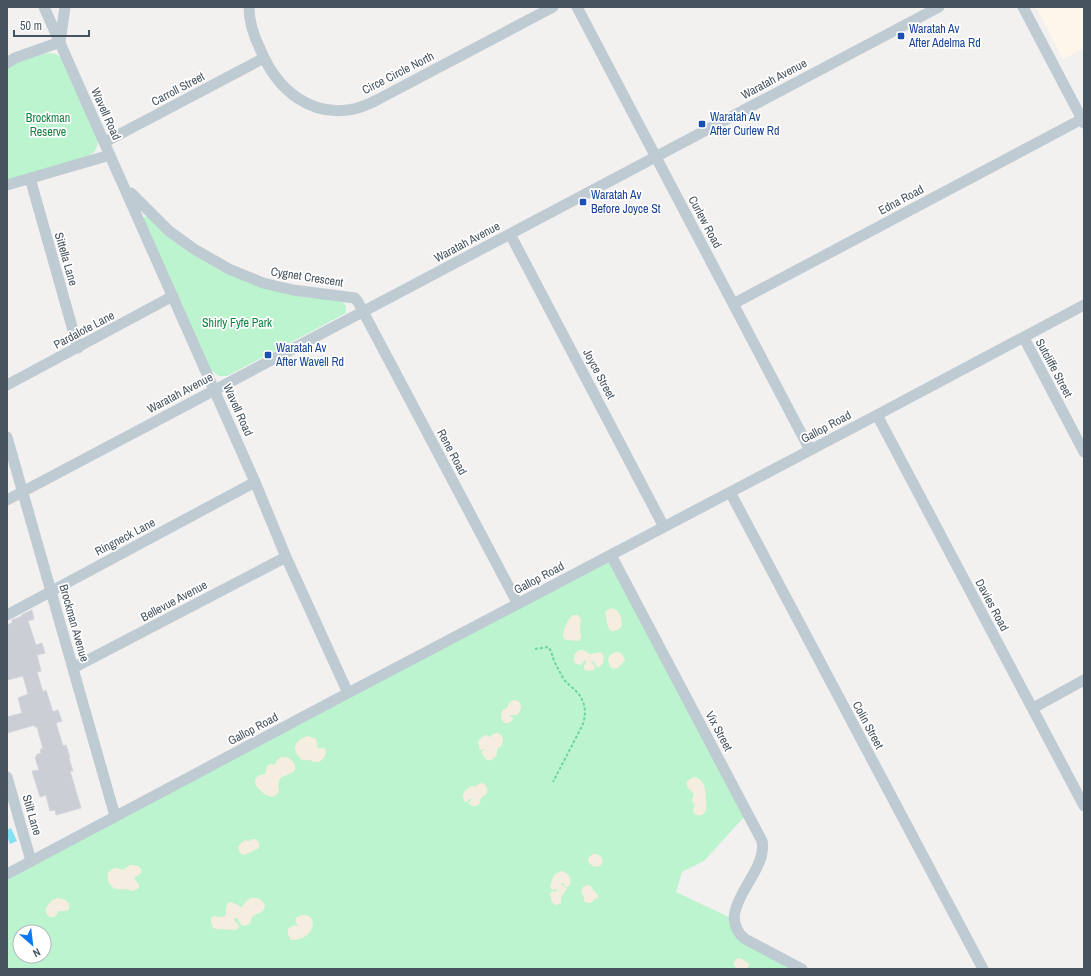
<svg xmlns="http://www.w3.org/2000/svg" width="1091" height="976" font-family="'Archivo Narrow',sans-serif">
  <style>
    .commercial { fill: #fef7e9 }
    .green { fill: #bbf4ce; fill-rule: evenodd }
    .sand { fill: #f5eddf }
    .water { fill: #84e2f4 }
    .building { fill: #cbcfd5; stroke: #d3d6dc }
    .lines { fill: none; stroke-linecap: round; stroke-linejoin: round }
    .path { stroke: #6fd59f; stroke-width: 2; stroke-dasharray: 3 2; stroke-linecap: butt }
    .minor { stroke: #bfcbd3; stroke-width: 11 }
    .transit-dot { fill: #1a4fb4; stroke: #fff; stroke-width: 1.5 }
    .labels { text-anchor: middle; dominant-baseline: central; stroke-width: 3.5; stroke-linejoin: round; paint-order: stroke }
    .transit-label { font-size: 12px; fill: #164399; stroke: #fff; text-anchor: start }
    .street-label { font-size: 12px; fill: #46545f; stroke: #fff }
    .park-label { font-size: 12px; fill: #0e8343; stroke: #fff }
  </style>
  <rect width="100%" height="100%" fill="#f3f0f0"/>
  <path class="commercial" d="M1036 7H1084V48L1063 59Z"/>
  <path class="green" d="M48 53 56 54 62 58 98 138C98 149 95 153 85 158L7 180V69C20 60 33 56 48 53Z
    M147 216 166 235 187 251 223 272 262 287 303 297 341 300 346 306V313L227 376H219L211 370 143 218Z
    M610 558 744 817 704 861 682 872 676 892 733 919 736 931 795 969H7V876ZM20 932H44V956H20Z"/>
  <path class="sand" d="M612 608C620 610 623 619 621 627 607 640 607 620 605 612L607 610Z
    M573 615H578L581 619 580 629 581 637 579 641 566 640 563 637C563 630 567 620 573 615Z
    M579 650H583L590 654 601 652C606 657 604 664 599 667H597L593 661H591L595 667 594 670C591 671 586 671 584 669V666L586 662 585 660 580 665 576 664 574 661V655Z
    M616 652C621 652 624 655 625 660L618 668 614 669 610 667 608 660 610 655Z
    M513 700C523 700 523 710 517 715H509L513 718 512 721 509 723H504L501 718 502 711 504 709H506L509 703Z
    M497 733C506 736 504 746 497 749 498 756 494 761 487 760L484 757 481 752 485 749 480 750 478 742C480 738 483 736 487 735L490 737 493 734Z
    M307 736 311 737 316 739 318 748H324L326 750C326 756 322 763 315 762 309 762 315 761 309 760 304 759 307 761 302 760 300 758 297 755 296 752 292 744 300 739 307 736Z
    M281 757C290 756 296 762 295 770 290 776 281 774 279 781 276 789 284 792 272 797 261 795 244 777 265 774L267 766 270 764 275 765 277 760Z
    M694 777C705 779 706 790 706 800 706 804 707 809 705 812 702 816 699 816 696 815 691 812 693 809 695 805 690 800 692 800 694 794 691 789 685 789 687 781Z
    M483 783C487 786 489 790 486 794 485 796 482 796 481 798 479 801 482 801 479 804 476 808 471 806 468 803L471 800V799H469L467 802H465C462 796 462 795 466 790 469 787 470 786 475 786L476 789V785Z
    M252 839H255C259 841 260 844 259 848L246 854 243 855 240 853 238 848 240 844 245 840 249 841Z
    M593 854C598 853 602 857 603 862L600 866 594 867 589 863 588 858Z
    M130 865C134 865 139 865 141 869V873L134 878 139 885V888L133 891C131 891 129 890 127 889 123 889 120 890 117 889 110 888 106 880 108 873 114 866 116 868 123 870Z
    M561 871C569 872 574 881 568 887L565 886 563 883 561 884V885L565 886 567 889 561 897V903L559 904 555 905 552 902 550 894 552 891 556 892 557 890 556 889 552 890 550 886 554 875Z
    M587 885 591 886 594 891 598 895V898L595 899 591 903H587L584 901V897L581 892 583 887Z
    M57 898C64 899 71 901 69 909L66 911H59L55 917H49L46 913V908L51 901Z
    M251 898C258 897 264 900 265 907 262 915 257 912 252 917 251 919 251 922 250 923 245 929 239 924 238 919L236 918 234 919V921L237 923 239 927 236 930 217 929 213 928 211 922V918L214 916C219 916 223 919 226 914 225 898 231 901 242 907L246 901Z
    M302 915C316 914 315 928 307 935 303 939 296 940 291 940L288 935V929L294 925 298 927C296 921 292 918 302 915Z
    M737 958 742 959 748 963 749 965 747 969H739L734 966V962Z"/>
  <path class="water" d="M11 828 17 841 10 844 7 836V830Z"/>
  <path class="building" d="M32 610 34 619 28 621 36 645 42 643 45 653 37 655 41 671 37 672 43 692 46 690 53 712 58 710 62 721 56 723 63 746 66 745 70 758H69L73 771H70L81 808 56 815 55 810 50 811 46 795 40 797 32 771 39 770 35 757 37 756 36 755 41 753 40 749H43L37 727H35V725L7 733V717L22 713 18 698 28 694 23 676 7 680V625L12 623V620L22 616 21 615Z"/>
  <g class="lines">
    <path class="path" d="M535 649 548 647C552 651 552 656 554 661 557 667 560 672 563 678 567 684 572 687 576 691 586 701 587 715 582 726L553 782"/>
    <path class="minor" d="M44 7 255 482 286 557 348 693
      M249 7C249 23 254 37 261 51 277 89 310 118 354 109 362 107 369 104 377 100L553 7
      M577 7 810 450
      M1023 7 1084 123
      M7 63 15 58 60 42 65 7
      M105 142 264 58
      M30 178 78 348
      M7 185 110 155
      M131 193 169 231 194 249 229 269 263 283 293 290 355 298 358 302 518 604
      M510 234 664 527
      M733 304 1082 119
      M1024 338 1084 452
      M7 385 173 296
      M877 415 1084 806
      M7 437 115 816
      M730 492 983 969
      M7 500 939 7
      M611 555 762 841C769 874 711 910 745 939L802 969
      M7 615 255 482
      M73 668 286 557
      M1033 708 1084 680
      M7 777 31 861
      M7 874 348 693 877 415 1084 305"/>
  </g>
  <g class="transit-dot">
    <rect x="897" y="32" width="8" height="8" rx="2"/>
    <rect x="698" y="120" width="8" height="8" rx="2"/>
    <rect x="579" y="198" width="8" height="8" rx="2"/>
    <rect x="264" y="351" width="8" height="8" rx="2"/>
  </g>
  <g class="labels">
    <g class="transit-label">
      <text x="909" y="29">Waratah Av<tspan x="909" dy="14">After Adelma Rd</tspan></text>
      <text x="710" y="117">Waratah Av<tspan x="710" dy="14">After Curlew Rd</tspan></text>
      <text x="591" y="195">Waratah Av<tspan x="591" dy="14">Before Joyce St</tspan></text>
      <text x="276" y="348">Waratah Av<tspan x="276" dy="14">After Wavell Rd</tspan></text>
    </g>
    <g class="street-label">
      <text transform="translate(398 73) rotate(-27)">Circe Circle North</text>
      <text transform="translate(774 79) rotate(-28)">Waratah Avenue</text>
      <text transform="translate(178 89) rotate(-28)">Carroll Street</text>
      <text transform="translate(106 114) rotate(66)">Wavell Road</text>
      <text transform="translate(901 200) rotate(-28)">Edna Road</text>
      <text transform="translate(705 222) rotate(62)">Curlew Road</text>
      <text transform="translate(467 242) rotate(-28)">Waratah Avenue</text>
      <text transform="translate(66 259) rotate(74)">Sittella Lane</text>
      <text transform="translate(307 277) rotate(9)">Cygnet Crescent</text>
      <text transform="translate(84 330) rotate(-28)">Pardalote Lane</text>
      <text transform="translate(1054 368) rotate(62)">Sutcliffe Street</text>
      <text transform="translate(599 374) rotate(62)">Joyce Street</text>
      <text transform="translate(180 393) rotate(-28)">Waratah Avenue</text>
      <text transform="translate(238 410) rotate(66)">Wavell Road</text>
      <text transform="translate(826 427) rotate(-28)">Gallop Road</text>
      <text transform="translate(452 452) rotate(62)">Rene Road</text>
      <text transform="translate(125 537) rotate(-28)">Ringneck Lane</text>
      <text transform="translate(539 578) rotate(-28)">Gallop Road</text>
      <text transform="translate(174 601) rotate(-28)">Bellevue Avenue</text>
      <text transform="translate(992 605) rotate(62)">Davies Road</text>
      <text transform="translate(74 623) rotate(74)">Brockman Avenue</text>
      <text transform="translate(868 725) rotate(62)">Colin Street</text>
      <text transform="translate(253 729) rotate(-28)">Gallop Road</text>
      <text transform="translate(719 731) rotate(62)">Vix Street</text>
      <text transform="translate(32 815) rotate(74)">Stilt Lane</text>
    </g>
    <g class="park-label">
      <text x="48" y="118">Brockman<tspan x="48" dy="14">Reserve</tspan></text>
      <text x="237" y="323">Shirly Fyfe Park</text>
    </g>
  </g>
  <rect width="1091" height="976" fill="none" stroke="#46545f" stroke-width="16"/>
  <g transform="translate(32 944) rotate(152)"><circle r="19" fill="#ffffff" stroke="#b5bbbf"/>
  <path d="M0-3L7 15L0 10L-7 15Z" fill="#0879f4"/>
  <text y="-6" font-size="11" font-weight="bold" text-anchor="middle" fill="#46545f">N</text>
  </g>
  <path d="M14 30v6h75v-6" fill="none" stroke="#46545f" stroke-width="2"/>
  <text x="20" y="30" font-size="12" fill="#46545f" stroke="#ffffff" stroke-width="3" paint-order="stroke">50 m</text>
</svg>
